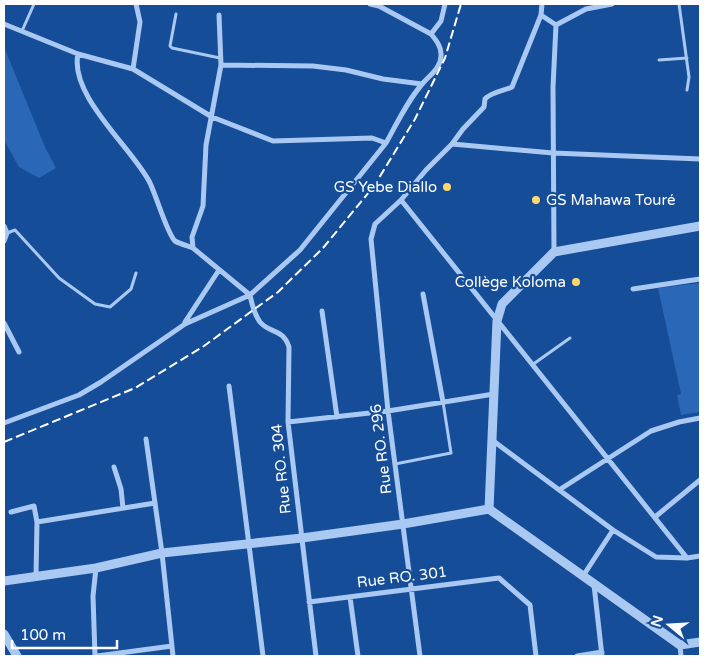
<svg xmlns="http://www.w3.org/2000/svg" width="704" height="660" font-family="'Varela Round',sans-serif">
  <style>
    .green { fill: #2a67b6 }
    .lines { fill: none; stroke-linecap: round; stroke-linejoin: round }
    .path { stroke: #aac9f2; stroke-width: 1; stroke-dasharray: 2.5 4; stroke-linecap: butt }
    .service { stroke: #aac9f2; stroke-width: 3 }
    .minor { stroke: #aac9f2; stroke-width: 5 }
    .tertiary { stroke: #aac9f2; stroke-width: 9 }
    .rail { stroke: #fff; stroke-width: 2; stroke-dasharray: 9 4; stroke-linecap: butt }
    .poi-dot { fill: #ffd76b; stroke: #164d98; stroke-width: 2 }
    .labels { text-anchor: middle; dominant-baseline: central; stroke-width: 4.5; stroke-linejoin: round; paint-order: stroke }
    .poi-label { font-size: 15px; fill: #fff; stroke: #164d98; text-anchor: end }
    .street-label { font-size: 15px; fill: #fff; stroke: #164d98 }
  </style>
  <rect width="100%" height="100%" fill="#164d98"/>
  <path class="green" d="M4 47 45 147 56 168 39 178 19 167 4 140Z
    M700 283V412L681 415 677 395 681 394 658 288Z"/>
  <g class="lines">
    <path class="path" d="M4 5 5 4"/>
    <path class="service" d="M679 4 689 77 687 90
      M176 14 170 46 172 48 220 58
      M22 31 34 4
      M659 60 687 58
      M7 233 15 230 59 278 95 304 110 307 131 289 136 273
      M532 365 570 338
      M395 464 451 453 443 402"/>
    <path class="minor" d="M370 4 379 6 431 34
      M219 15 221 65 313 66 346 70 383 79 422 84
      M541 15 556 25
      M4 24 78 54 133 69 212 117 273 141 372 138 386 143 300 250 250 295 185 324 101 382 79 395 4 423
      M78 54C69 95 131 147 149 181 156 194 167 234 175 241 180 244 188 246 193 248
      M221 65 206 145 203 206 192 237 193 248 250 295C252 305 254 314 260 322 270 334 283 328 289 347L288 422 316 656
      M133 69 140 22 136 4
      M386 143C397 123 408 100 423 83 430 75 442 67 441 54 441 46 436 40 431 34L441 21 445 4
      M452 144 553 153 700 159
      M401 200 687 558
      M4 226 7 233 4 241
      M554 252 553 87 556 25 586 9 612 4
      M633 289 700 279
      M423 294 443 402
      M322 311 337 417
      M185 322 219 270
      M4 323 19 352
      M229 386 263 656
      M288 422 388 411 494 394
      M146 439 162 553 173 656
      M492 440 613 530 656 557 687 558 700 556
      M114 467 121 489 123 508
      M559 490 651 431 679 422 700 418
      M11 512 34 506 37 522 36 576
      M655 517 700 480
      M37 522 155 503
      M583 576 613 530
      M594 585 602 656
      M350 597 358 656
      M309 602 499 578 530 605 536 656
      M680 645 681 656
      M95 656 93 596 96 568
      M97 656 172 646
      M420 656 388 411 371 239 375 224 401 200 426 170 452 144 463 129 484 107 485 99C491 92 503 91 512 87L541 15 542 4
      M577 656 602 652"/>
    <path class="tertiary" d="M489 509 680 645 700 642
      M4 581 96 568 162 553 302 538 403 524 489 509 497 321 502 304 554 252 700 226
      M4 634 17 656"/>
    <path class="rail" d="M4 442 135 388 204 346 278 292 323 248 374 186 415 119 445 58 461 4"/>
  </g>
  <g class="poi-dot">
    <circle cx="447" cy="187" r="5"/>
    <circle cx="536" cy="200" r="5"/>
    <circle cx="576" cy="282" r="5"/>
  </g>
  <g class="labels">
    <g class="poi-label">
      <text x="437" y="187">GS Yebe Diallo</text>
      <text x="546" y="200" text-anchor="start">GS Mahawa Touré</text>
      <text x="566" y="282">Collège Koloma</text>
    </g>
    <g class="street-label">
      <text transform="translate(381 449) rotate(-97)">Rue RO. 296</text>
      <text transform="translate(281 469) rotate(-96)">Rue RO. 304</text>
      <text transform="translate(402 577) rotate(-7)">Rue RO. 301</text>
    </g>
  </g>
  <rect width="704" height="660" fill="none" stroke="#ffffff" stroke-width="10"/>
  <g transform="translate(669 625) rotate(288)" stroke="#164d98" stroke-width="4" paint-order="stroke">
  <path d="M0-4L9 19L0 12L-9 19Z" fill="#ffffff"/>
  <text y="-8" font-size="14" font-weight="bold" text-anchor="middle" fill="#ffffff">N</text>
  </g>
  <path d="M12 640v8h105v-8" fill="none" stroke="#ffffff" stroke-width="2.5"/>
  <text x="20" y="640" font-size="15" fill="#ffffff" stroke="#164d98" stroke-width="4" paint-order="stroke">100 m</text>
</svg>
